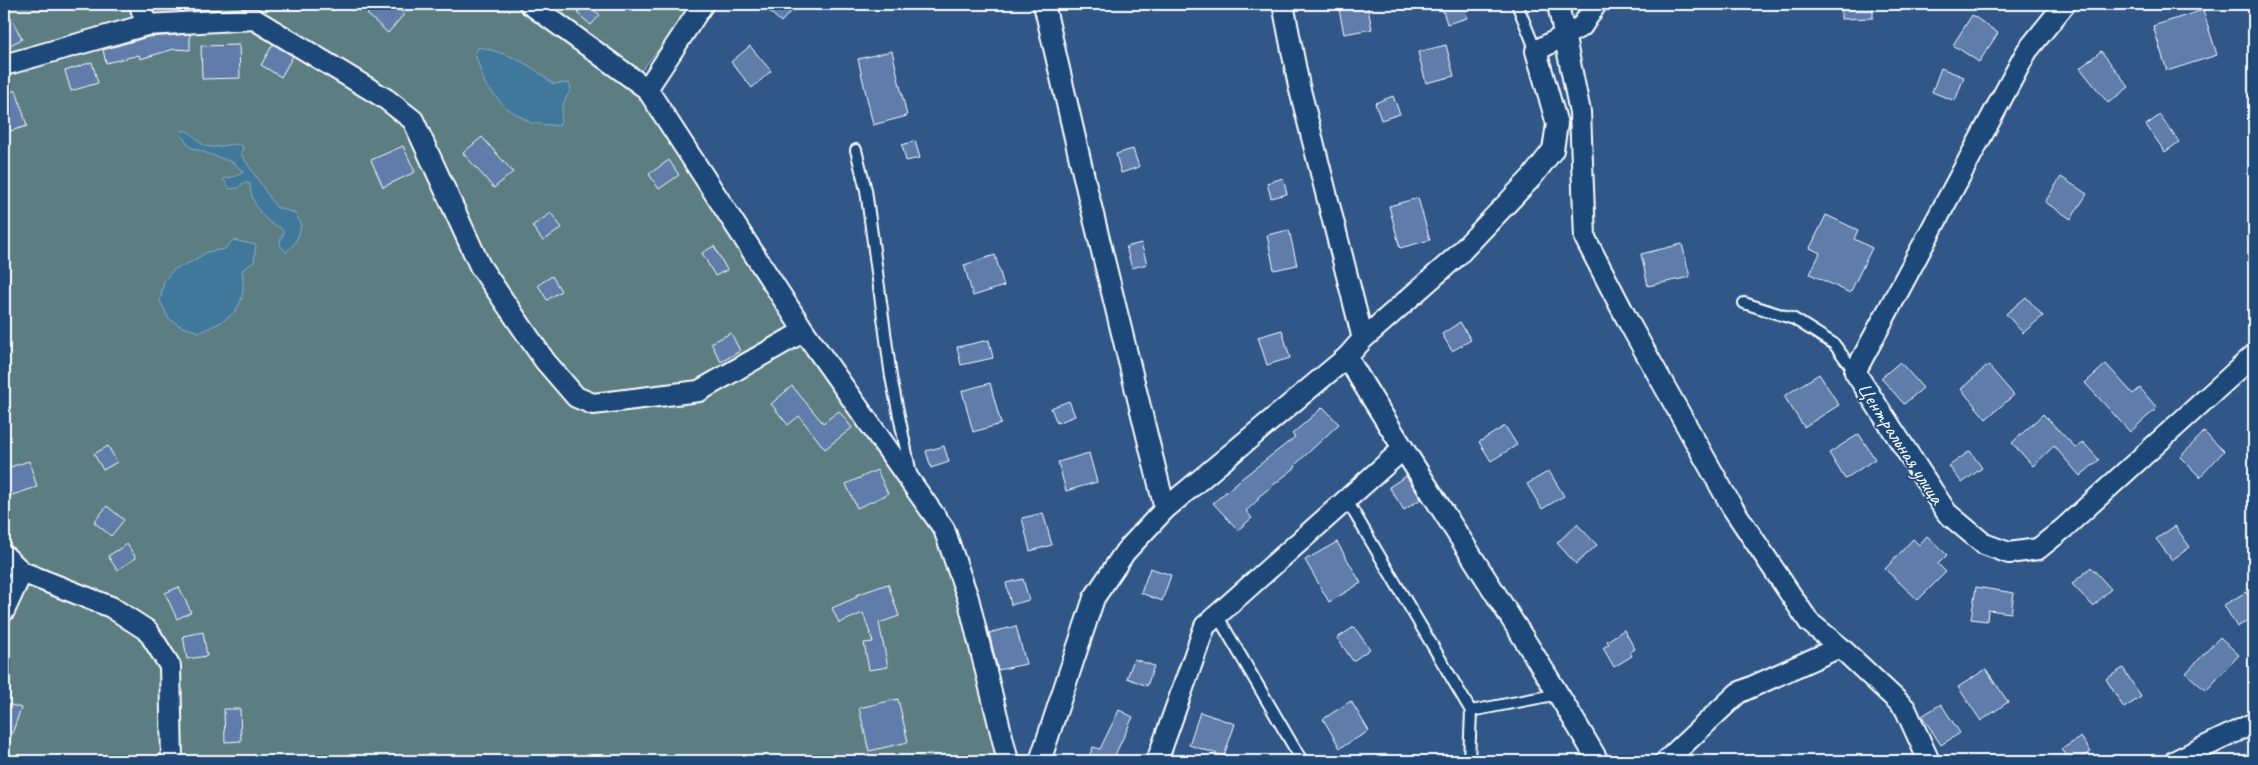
<svg xmlns="http://www.w3.org/2000/svg" width="2258" height="765" font-family="Caveat,sans-serif">
  <style>
    .green { fill: #5b7d82; stroke: #adbec0 }
    .water { fill: #40789c; stroke: #8caec4 }
    .building { fill: #5e7baa; stroke: #fff }
    .lines { fill: none; stroke-linecap: round; stroke-linejoin: round }
    .service-casing { stroke: #fff; stroke-width: 14 }
    .minor-casing { stroke: #fff; stroke-width: 24 }
    .service { stroke: #1f4a7a; stroke-width: 10 }
    .minor { stroke: #1f4a7a; stroke-width: 20 }
    .labels { text-anchor: middle; dominant-baseline: central; stroke-width: 4; stroke-linejoin: round; paint-order: stroke }
    .street-label { font-size: 21px; fill: #fff; stroke: #1f4a7a }
  </style>
  <rect width="100%" height="100%" fill="#305787"/>
  <filter id="ink" filterUnits="userSpaceOnUse"><feTurbulence type="fractalNoise" baseFrequency=".02" numOctaves="2"/><feDisplacementMap in="SourceGraphic" scale="10" xChannelSelector="R" yChannelSelector="G"/><feConvolveMatrix kernelMatrix="1 2 1 2 8 2 1 2 1" color-interpolation-filters="sRGB"/></filter>
  <g filter="url(#ink)">
    <path class="green" d="M4 4H695L641 71 807 316 941 524 1005 761H4Z"/>
    <path class="water" d="M478 47C510 54 528 62 553 84L569 83 571 89C568 95 563 102 562 109 561 117 562 120 559 126L531 123 505 107 485 84 475 54Z
      M183 130C195 132 198 146 210 147 223 148 231 141 243 146L241 154 276 207 294 213 301 223C300 235 296 244 286 252L280 245 281 238 284 233C281 226 277 227 271 223 259 215 250 198 250 184L245 182 238 188 230 189 223 179 236 176 243 172 234 163 190 147 181 135Z
      M233 240 256 245 254 262 242 270C247 310 234 317 200 332L182 327 169 319 160 301 164 281 173 270 191 262 207 252 225 249Z"/>
    <path class="building" d="M4 4 22 39 10 45 4 32Z
      M377 4H393L404 14 388 33 367 14Z
      M586 4 600 15 591 25 577 13Z
      M761 4H798L781 22Z
      M1338 4H1367L1372 29 1344 34Z
      M1441 4H1463L1467 18 1447 24Z
      M1841 4H1873V18L1841 19Z
      M2203 10 2217 55 2167 71 2153 26Z
      M1972 15 1998 33 1979 62 1953 45Z
      M190 34V50L174 49 140 59 139 55 106 63 103 50 148 37Z
      M273 44 293 56 281 77 261 65Z
      M239 45 240 78 202 79 201 46Z
      M1446 45 1454 76 1426 83 1418 52Z
      M750 46 771 71 752 88 731 62Z
      M892 51 907 116 873 125 858 59Z
      M2101 51 2129 87 2108 103 2080 68Z
      M92 62 98 83 71 91 65 71Z
      M1941 68 1964 77 1955 101 1932 92Z
      M16 90 27 126 4 133V94Z
      M1393 96 1400 114 1381 120 1375 103Z
      M2160 115 2179 142 2165 152 2146 125Z
      M482 137 513 172 494 188 463 153Z
      M915 141 920 158 906 161 902 145Z
      M403 146 415 172 383 187 371 160Z
      M1133 149 1139 167 1121 173 1116 154Z
      M669 160 679 175 659 189 649 174Z
      M2061 177 2087 194 2071 219 2045 202Z
      M1283 178 1287 194 1271 198 1267 183Z
      M1418 198 1430 240 1400 248 1389 206Z
      M551 213 562 228 543 241 532 226Z
      M1826 215 1858 230 1854 239 1872 248 1850 293 1810 274 1820 253 1810 248Z
      M1289 230 1297 265 1274 270 1267 235Z
      M1141 243 1147 264 1132 268 1126 247Z
      M1682 244 1690 277 1648 286 1641 254Z
      M714 246 727 270 715 276 702 253Z
      M995 255 1004 286 973 296 964 265Z
      M552 276 561 291 547 300 538 285Z
      M2026 297 2043 316 2023 333 2006 314Z
      M1460 322 1471 340 1452 351 1442 334Z
      M1282 330 1290 358 1267 365 1258 337Z
      M731 333 740 351 721 362 711 343Z
      M989 340 993 358 961 365 957 347Z
      M1900 362 1923 388 1904 404 1881 378Z
      M2106 364 2133 394 2140 388 2157 408 2130 432 2085 383Z
      M1988 365 2014 395 1986 419 1961 389Z
      M1819 374 1839 405 1804 427 1784 396Z
      M990 383 1001 424 973 432 962 391Z
      M792 386 823 423 839 411 852 428 825 449 799 416 788 425 771 404Z
      M1069 401 1075 416 1057 423 1051 408Z
      M1323 407 1339 424 1295 465 1296 467 1257 498 1259 499 1246 511 1252 518 1238 530 1213 503 1241 479 1295 437 1292 434Z
      M2043 414 2076 448 2083 442 2099 460 2080 476 2054 446 2033 466 2012 443Z
      M1505 426 1517 445 1491 461 1479 442Z
      M2204 432 2224 451 2200 477 2180 457Z
      M1859 434 1875 459 1845 479 1829 453Z
      M108 446 117 462 103 470 94 454Z
      M944 446 949 462 931 468 926 451Z
      M1970 451 1982 468 1962 483 1949 466Z
      M1089 453 1097 482 1066 491 1058 462Z
      M29 461 37 487 9 496 4 480V469Z
      M877 470 888 494 857 508 846 484Z
      M1549 471 1564 496 1542 509 1527 484Z
      M1406 476 1421 499 1404 510 1389 487Z
      M107 506 124 520 111 536 94 522Z
      M1043 513 1052 545 1030 551 1022 518Z
      M1577 524 1597 545 1576 564 1557 543Z
      M2175 526 2190 547 2172 560 2156 539Z
      M1927 536 1947 555 1938 564 1946 572 1918 600 1885 569 1913 539 1919 545Z
      M1337 542 1361 583 1329 602 1305 560Z
      M127 544 136 558 117 570 108 556Z
      M2091 567 2111 589 2093 606 2072 584Z
      M1150 568 1171 575 1162 601 1141 593Z
      M1023 579 1029 600 1011 605 1006 583Z
      M888 584 899 616 879 623 888 667 869 670 864 643 873 642 863 613 839 623 832 608 857 597 856 595Z
      M179 587 191 612 177 619 165 593Z
      M1976 587 2014 593 2011 613 1988 610 1987 621 1971 619Z
      M2246 592 2254 605V617L2237 627 2224 605Z
      M1016 626 1026 664 998 670 989 633Z
      M1354 627 1370 649 1353 661 1337 638Z
      M1624 630 1635 649 1630 652 1632 656 1614 667 1603 648 1609 644 1607 641Z
      M203 632 207 656 187 659 183 636Z
      M2220 637 2239 655 2206 691 2186 673Z
      M1134 659 1154 666 1147 686 1127 678Z
      M2123 668 2141 697 2124 708 2106 679Z
      M1986 669 2008 702 1981 721 1958 687Z
      M898 699 908 742 869 751 859 708Z
      M1351 701 1369 731 1340 748 1323 719Z
      M4 703 21 708 6 751 4 750Z
      M1941 704 1960 733 1941 745 1922 716Z
      M224 709H240L241 741 225 742Z
      M1119 710 1133 717 1115 755 1128 761H1087L1093 747 1100 749Z
      M1200 712 1235 724 1224 756 1189 745Z
      M2081 737 2091 752 2077 761H2070L2062 749Z"/>
    <g class="lines">
      <g class="service-casing">
        <path id="service" d="M1517 4 1536 51
          M856 150 866 190 891 377 911 474
          M1744 303 1794 319 1834 344 1855 372
          M1346 499 1471 711 1469 761
          M1217 615 1302 761
          M1471 711 1559 694"/>
      </g>
      <g class="minor-casing">
        <path id="minor" d="M140 4 146 25
          M530 4 647 89 804 331 944 529 968 598 1008 761
          M1044 4 1087 190 1165 509
          M1283 4 1299 86 1363 339
          M1558 4 1580 112 1585 238 1629 323 1732 507 1809 622 1840 647 1905 708 1929 761
          M2065 4 2027 51 1855 372 1947 513 1984 544 2009 553 2038 549 2064 528 2254 355
          M4 65 146 25 254 19 386 99 413 120 480 266 545 361 576 397 593 404 699 391 804 331
          M647 89 703 4
          M1347 357C1428 493 1519 624 1598 761
          M4 555 22 572 111 607 148 631 170 666 172 761
          M4 611 22 572
          M1040 761 1094 598 1125 552 1165 509 1347 357 1363 339 1457 256 1532 177 1553 150 1557 124 1536 51 1582 26 1596 4
          M1157 761 1205 626 1402 450
          M1666 761 1738 693 1840 647
          M2175 761 2254 723"/>
      </g>
      <use href="#service" class="service"/>
      <use href="#minor" class="minor"/>
    </g>
  </g>
  <g class="labels">
    <g class="street-label">
      <text transform="translate(1901 443) rotate(57)">Центральная улица</text>
    </g>
  </g>
  <rect width="2258" height="765" fill="none" stroke="#1f4a7a" stroke-width="20"/>
  <rect x="10" y="10" width="2238" height="745" fill="none" stroke="#fff" stroke-width="2" filter="url(#ink)"/>
</svg>
